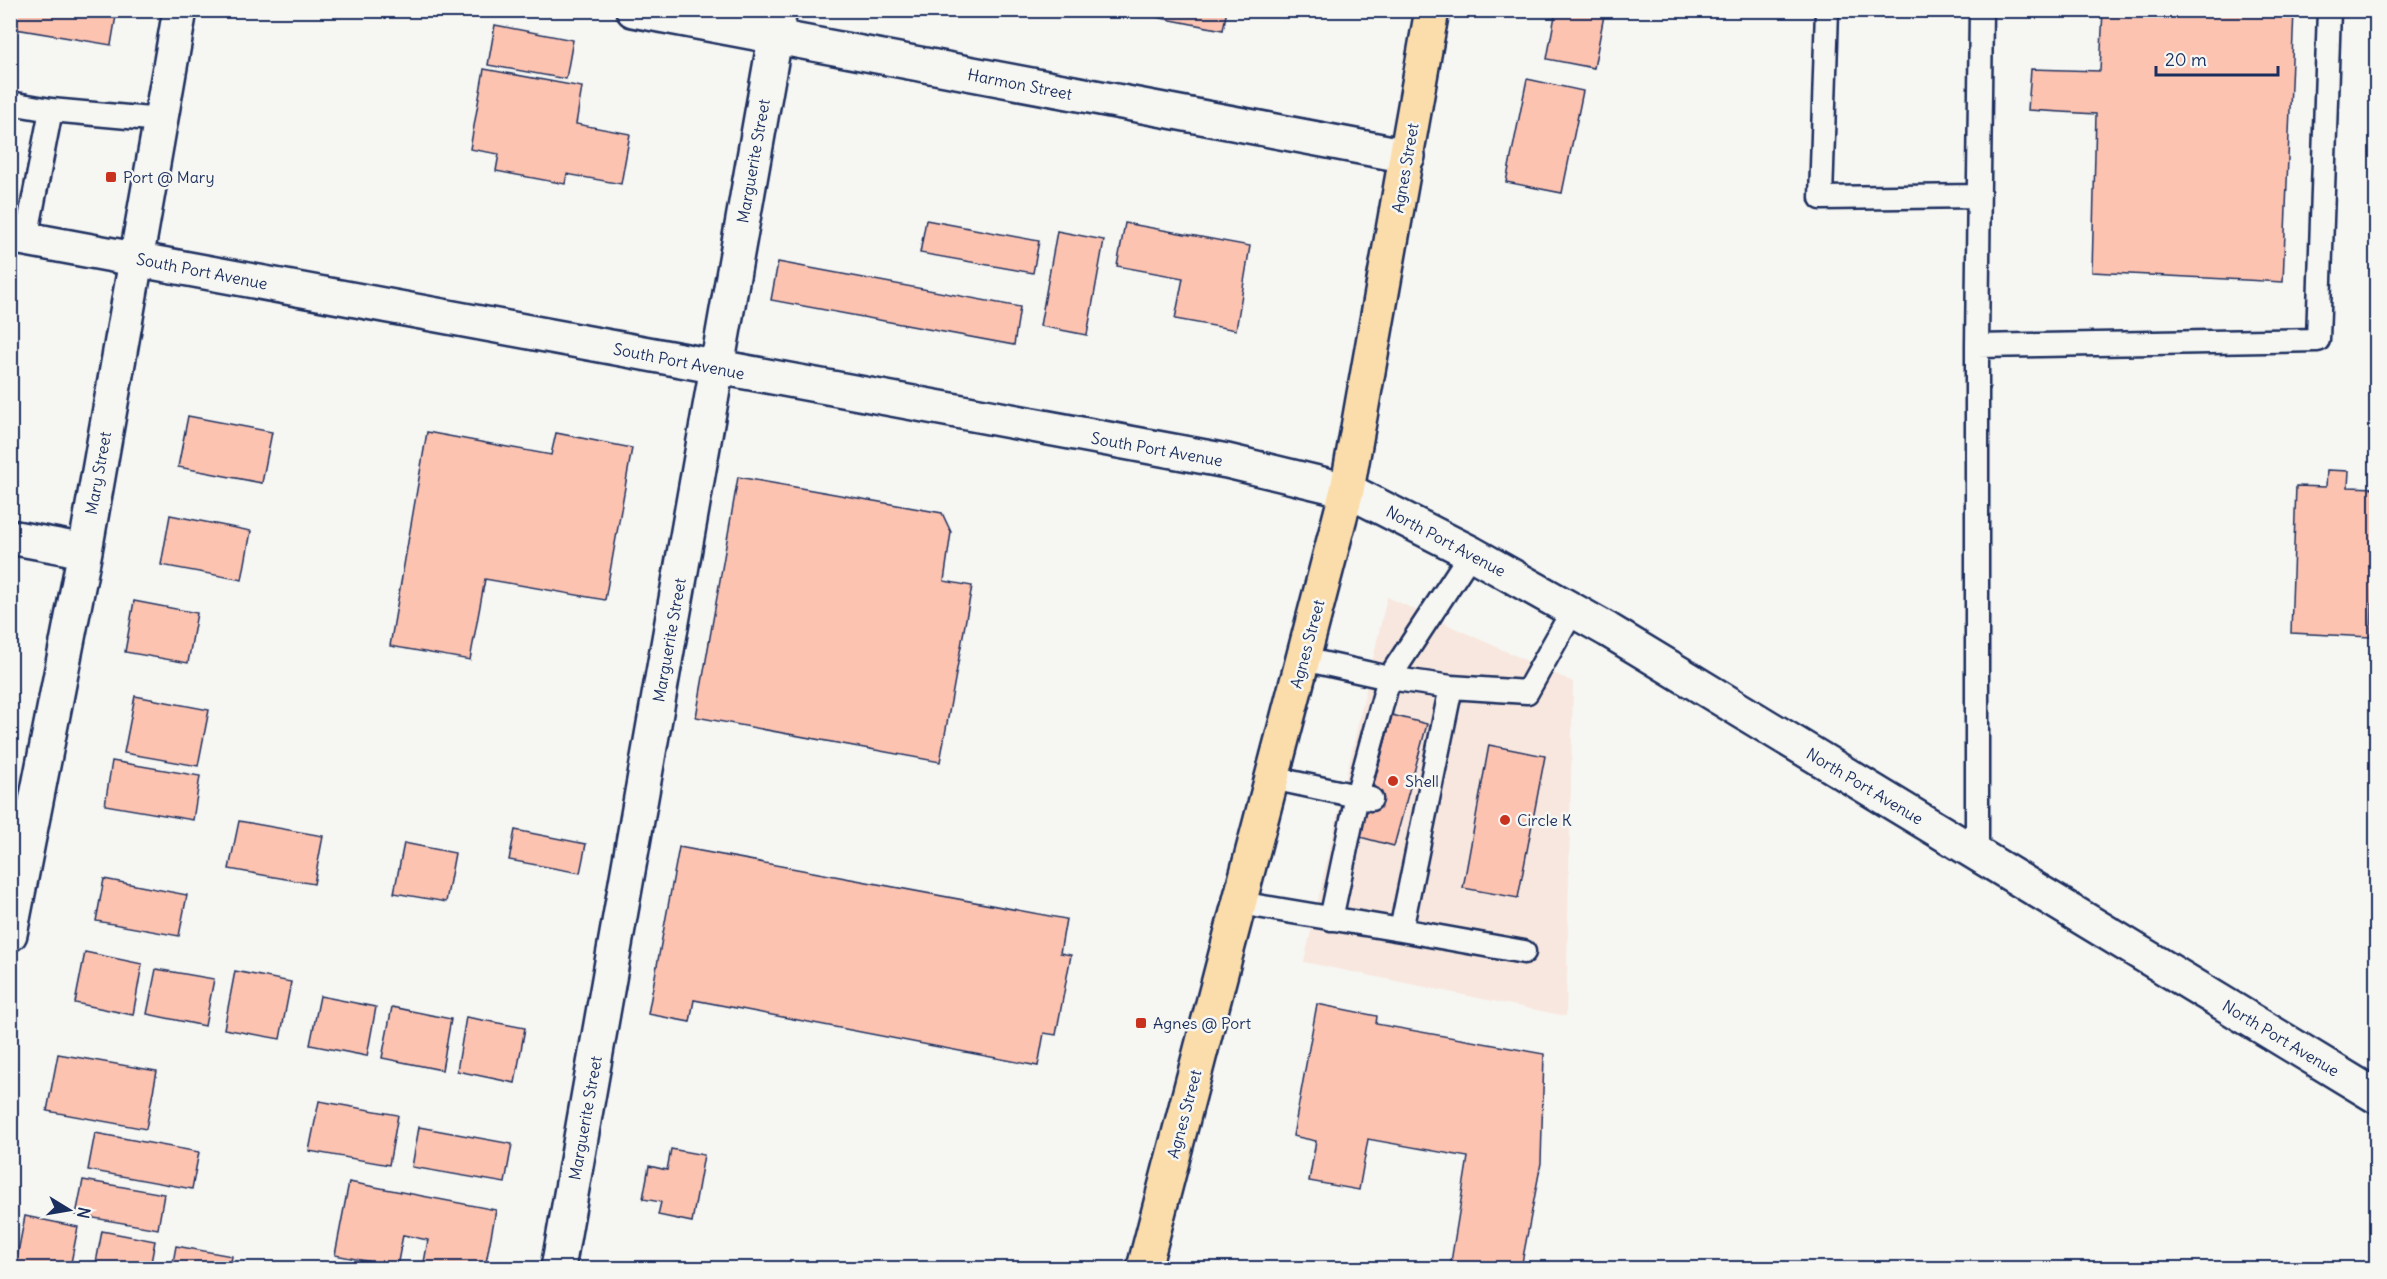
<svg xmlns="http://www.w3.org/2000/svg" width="2387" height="1279" font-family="Delius,sans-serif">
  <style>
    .built { fill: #f8e7de }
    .building { fill: #fcc3b1; stroke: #1b2f5e; stroke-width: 1.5 }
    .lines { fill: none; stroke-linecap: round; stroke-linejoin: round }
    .service-casing { stroke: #1b2f5e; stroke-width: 27 }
    .minor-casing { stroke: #1b2f5e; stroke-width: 38 }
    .secondary-casing { stroke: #1b2f5e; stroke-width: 38 }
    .primary-casing { stroke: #1b2f5e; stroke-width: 38 }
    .service { stroke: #f6f6f2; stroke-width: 22 }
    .minor { stroke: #f6f6f2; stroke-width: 33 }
    .secondary { stroke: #f6f6f2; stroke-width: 33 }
    .primary { stroke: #fbddab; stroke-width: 33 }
    .poi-dot { fill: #c8321e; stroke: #f6f6f2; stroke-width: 2 }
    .labels { text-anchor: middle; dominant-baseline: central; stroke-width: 5; stroke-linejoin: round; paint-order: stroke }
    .street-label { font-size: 16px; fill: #1b2f5e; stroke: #f6f6f2 }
    .poi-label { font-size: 16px; fill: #1b2f5e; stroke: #f6f6f2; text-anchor: start }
  </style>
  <rect width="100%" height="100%" fill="#f6f6f2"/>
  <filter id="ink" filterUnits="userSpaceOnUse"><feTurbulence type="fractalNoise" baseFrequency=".0167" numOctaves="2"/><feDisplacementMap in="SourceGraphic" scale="12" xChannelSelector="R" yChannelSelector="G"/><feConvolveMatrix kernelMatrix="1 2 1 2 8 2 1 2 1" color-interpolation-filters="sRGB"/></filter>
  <g filter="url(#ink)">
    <path class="built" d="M1387 597 1573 682 1566 1016 1304 962Z"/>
    <path class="building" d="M10 10H117L111 45 10 28Z
      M1146 10H1227L1223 30 1145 15Z
      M1556 10H1605L1594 68 1547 59Z
      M2103 10H2294L2283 282 2092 272 2096 114 2028 110 2031 69 2100 71Z
      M495 25 573 40 566 79 488 65Z
      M484 69 582 87 576 124 630 134 621 184 567 174 565 184 496 171 499 154 470 149Z
      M1527 79 1583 91 1562 193 1506 182Z
      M926 220 1039 241 1033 273 920 253Z
      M1125 223 1250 246 1236 330 1175 319 1183 278 1117 266Z
      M1057 231 1104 240 1087 335 1040 326Z
      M778 262 1020 307 1014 345 771 300Z
      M188 416 272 432 262 483 178 467Z
      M427 432 551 455 556 433 632 448 605 600 485 579 470 660 390 646Z
      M2327 470 2349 471 2348 487 2376 488 2371 637 2291 633 2296 486 2326 487Z
      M738 477 942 513 951 532 944 581 972 586 940 762 696 717Z
      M170 515 251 531 242 580 161 565Z
      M134 601 197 613 188 663 125 652Z
      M135 696 209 710 198 766 124 753Z
      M1392 715 1427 724 1394 846 1360 837Z
      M1489 745 1545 756 1518 898 1463 888Z
      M112 761 200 776 193 820 105 805Z
      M239 821 323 836 314 884 229 869Z
      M515 830 586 844 580 873 509 860Z
      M404 843 455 853 446 902 394 893Z
      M679 847 1066 919 1060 953 1071 955 1056 1035 1044 1033 1038 1066 694 1000 690 1022 648 1014Z
      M104 879 187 895 179 936 96 921Z
      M85 952 142 964 133 1015 75 1003Z
      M156 969 214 979 205 1026 147 1014Z
      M235 971 291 982 280 1039 224 1029Z
      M320 996 376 1007 367 1056 310 1045Z
      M1317 1004 1377 1016 1376 1024 1544 1054 1541 1163 1521 1268H1450L1468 1157 1368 1139 1359 1190 1309 1181 1316 1141 1293 1136Z
      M392 1007 451 1019 442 1070 382 1058Z
      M466 1017 525 1028 515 1083 457 1071Z
      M58 1054 157 1071 146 1129 47 1111Z
      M319 1101 398 1115 389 1165 309 1151Z
      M419 1127 512 1144 505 1183 412 1167Z
      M95 1133 199 1152 192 1189 88 1170Z
      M671 1149 704 1155 692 1222 658 1215 661 1202 643 1199 649 1166 667 1170Z
      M83 1180 164 1194 158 1229 76 1215Z
      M349 1182 496 1210 485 1268H423L428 1240 403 1235 397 1267 335 1255Z
      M25 1216 78 1227 70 1268H15Z
      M102 1231 155 1241 150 1268H95Z
      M176 1246 232 1256 230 1268H172Z"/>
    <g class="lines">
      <g class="service-casing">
        <path id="service" d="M1827 10 1821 198 1978 196
          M10 103 51 110 26 239
          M51 110 161 120
          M1977 346 2318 340 2329 10
          M1451 687 1527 692 1573 610
          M1272 778 1371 799
          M1977 854V346L1981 10
          M1239 903 1401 930 1451 687 1389 678 1303 659
          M1331 919 1357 796 1389 678 1471 553
          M1401 930 1524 952"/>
      </g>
      <g class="minor-casing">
        <path id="minor" d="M633 10 1408 156
          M10 537 85 551
          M10 934 85 551 180 10
          M558 1268 780 10"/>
      </g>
      <g class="secondary-casing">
        <path id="secondary" d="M10 236 1227 461 1347 490 1471 553 1608 630 2376 1096"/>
      </g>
      <g class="primary-casing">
        <path id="primary" d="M1144 1268 1347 490 1432 10"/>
      </g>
      <use href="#service" class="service"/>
      <use href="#minor" class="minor"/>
      <use href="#secondary" class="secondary"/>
      <use href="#primary" class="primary"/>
    </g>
  </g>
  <g class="poi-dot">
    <rect x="105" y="171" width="12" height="12" rx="3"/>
    <circle cx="1393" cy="781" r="6"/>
    <circle cx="1505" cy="820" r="6"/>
    <rect x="1135" y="1017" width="12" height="12" rx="3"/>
  </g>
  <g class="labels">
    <g class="street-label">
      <text transform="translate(1020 84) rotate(11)">Harmon Street</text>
      <text transform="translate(753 161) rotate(-80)">Marguerite Street</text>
      <text transform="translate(1405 168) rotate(-80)">Agnes Street</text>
      <text transform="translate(202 271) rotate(11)">South Port Avenue</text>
      <text transform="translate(679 361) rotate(11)">South Port Avenue</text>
      <text transform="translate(1157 449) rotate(10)">South Port Avenue</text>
      <text transform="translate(98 473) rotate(-80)">Mary Street</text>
      <text transform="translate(1446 541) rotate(28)">North Port Avenue</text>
      <text transform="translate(669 640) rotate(-80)">Marguerite Street</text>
      <text transform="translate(1307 644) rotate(-75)">Agnes Street</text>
      <text transform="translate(1865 786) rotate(31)">North Port Avenue</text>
      <text transform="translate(2281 1038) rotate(31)">North Port Avenue</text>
      <text transform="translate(1184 1114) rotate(-75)">Agnes Street</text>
      <text transform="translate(585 1118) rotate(-80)">Marguerite Street</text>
    </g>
    <g class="poi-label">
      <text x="123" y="177">Port @ Mary</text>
      <text x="1405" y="781">Shell</text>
      <text x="1517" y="820">Circle K</text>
      <text x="1153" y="1023">Agnes @ Port</text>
    </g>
  </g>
  <rect width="2387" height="1279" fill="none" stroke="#f6f6f2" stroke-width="36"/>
  <rect x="18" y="18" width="2351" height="1243" fill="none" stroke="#1b2f5e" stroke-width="2" filter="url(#ink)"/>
  <g transform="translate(69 1210) rotate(101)" stroke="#f6f6f2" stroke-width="4.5" paint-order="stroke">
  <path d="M0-4.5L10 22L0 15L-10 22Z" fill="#1b2f5e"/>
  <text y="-9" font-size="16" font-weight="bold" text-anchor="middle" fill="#1b2f5e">N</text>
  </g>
  <path d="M2156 66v9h122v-9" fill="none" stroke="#1b2f5e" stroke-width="3"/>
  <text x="2165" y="66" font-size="18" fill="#1b2f5e" stroke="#f6f6f2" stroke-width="4.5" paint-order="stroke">20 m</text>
</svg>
